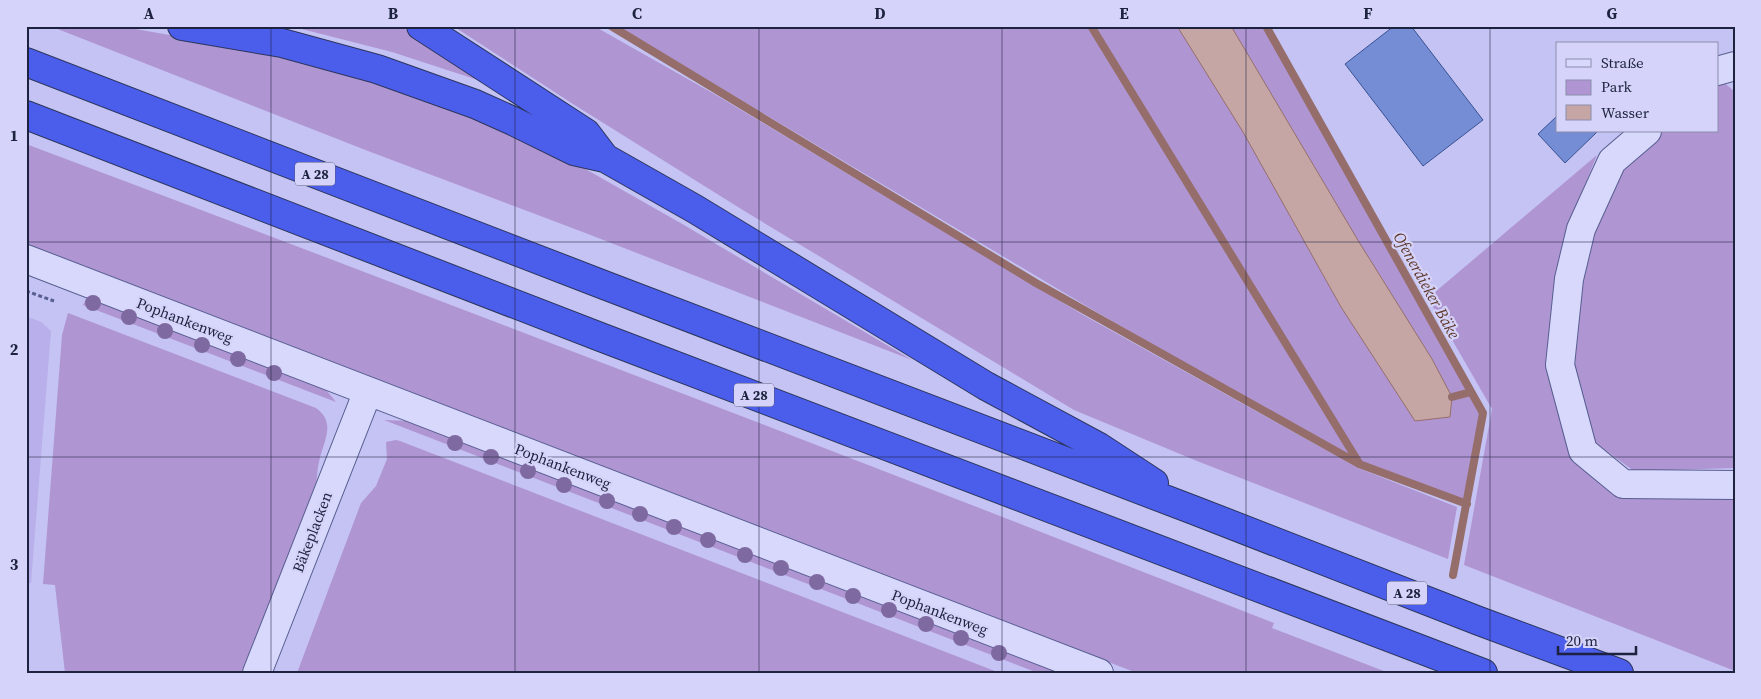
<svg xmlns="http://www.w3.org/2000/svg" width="1761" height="699" font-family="'Source Serif 4',serif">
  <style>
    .farmland { fill: #b9afea }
    .green { fill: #b095d3 }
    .water { fill: #c5a6a5; stroke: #956e6b }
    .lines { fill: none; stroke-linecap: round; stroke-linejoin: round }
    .stream { stroke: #956e6b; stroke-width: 8 }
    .building { fill: #748dd5; stroke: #3a5292 }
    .minor-casing { stroke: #575f90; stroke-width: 30 }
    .highway-casing { stroke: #2c365d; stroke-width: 30 }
    .path { stroke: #575f90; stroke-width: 3; stroke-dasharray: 4 2.5; stroke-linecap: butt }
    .minor { stroke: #d8d7fc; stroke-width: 28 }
    .highway { stroke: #4b5deb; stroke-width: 28 }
    .tree { fill: #7e6aa0 }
    .grid { fill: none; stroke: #1d233e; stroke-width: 1; stroke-opacity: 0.55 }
    .labels { text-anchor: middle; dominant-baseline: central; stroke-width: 4.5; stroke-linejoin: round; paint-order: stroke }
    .shield { fill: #d5d3f9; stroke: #545876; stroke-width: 1 }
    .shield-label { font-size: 14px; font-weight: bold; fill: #1d233e }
    .street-label { font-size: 15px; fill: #1d233e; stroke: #d5d3f9 }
    .water-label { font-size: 16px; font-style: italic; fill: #5f382a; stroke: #d5d3f9 }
    .neatline { fill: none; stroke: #1d233e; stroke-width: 2 }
    .grid-label { font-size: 16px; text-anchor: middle; font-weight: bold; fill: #1d233e }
  </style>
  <rect width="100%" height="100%" fill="#c4c3f3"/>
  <path class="farmland" d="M26 316 41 322 51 331 31 583 26 584Z"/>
  <path class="green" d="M50 26H119L321 62 449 106 552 150 684 225 912 360 588 234 368 151Z
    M290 26H400L487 83 392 52Z
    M453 26H594L716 95 1085 316 1358 468 1457 507 1448 559 1197 461 1074 410 746 212 573 104Z
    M617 26H1266L1483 413 1467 504 1359 464 1088 307Z
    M1720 79 1735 92V468L1634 471 1591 440 1572 379 1573 308 1589 233 1628 153 1654 131H1717V81Z
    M26 144C443 301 859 460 1274 623L1272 628 1389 673H1137L26 245Z
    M1597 155 1566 232 1554 311 1552 389 1579 460 1625 494 1735 493V671L1464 565 1492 409 1428 298Z
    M88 296 315 384 327 391 336 402 83 305Z
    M68 313 316 408C337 423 323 442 319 462 317 470 317 479 316 486L243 673H65L55 585 43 584 62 335Z
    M384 420 409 421 1063 673H1038Z
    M396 440 400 441 1000 673H297L361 503 376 486 387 459 386 442Z"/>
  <path class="water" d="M1177 26H1231L1359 242 1432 359 1452 397 1450 417 1415 421 1341 307 1243 132Z"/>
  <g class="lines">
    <path class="stream" d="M611 26 1036 283 1359 464 1467 504
      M1091 26 1359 463
      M1266 26 1483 413 1453 575
      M1452 397 1471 392"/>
  </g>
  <path class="building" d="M1394 26H1411L1483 120 1423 166 1345 64Z
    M1557 116V131H1598L1565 163 1538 134Z"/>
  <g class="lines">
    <g class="minor-casing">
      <path id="minor" d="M1717 71 1735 66
        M1647 131 1612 161 1581 229 1569 279 1560 365 1583 451 1623 484 1735 485
        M26 259 1099 673
        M257 673 368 391"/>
    </g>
    <g class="highway-casing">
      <path id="highway" d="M182 26 282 43 377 69 475 104 513 121 574 151 605 158 695 209 986 386 1099 447 1154 483
        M421 26 586 133 605 158
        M26 62 604 285 1196 511 1479 621 1619 673
        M26 115 603 338 1483 673"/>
    </g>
    <path class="path" d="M26 291 54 301"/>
    <use href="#minor" class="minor"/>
    <use href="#highway" class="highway"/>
  </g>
  <g class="tree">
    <circle cx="93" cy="303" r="8"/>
    <circle cx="129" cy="317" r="8"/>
    <circle cx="165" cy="331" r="8"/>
    <circle cx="202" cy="345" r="8"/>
    <circle cx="238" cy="359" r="8"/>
    <circle cx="274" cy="373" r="8"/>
    <circle cx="455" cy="443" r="8"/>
    <circle cx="491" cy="457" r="8"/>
    <circle cx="528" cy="471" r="8"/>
    <circle cx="564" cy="485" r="8"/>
    <circle cx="607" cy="501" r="8"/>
    <circle cx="640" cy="514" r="8"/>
    <circle cx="674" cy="527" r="8"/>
    <circle cx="708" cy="540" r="8"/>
    <circle cx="745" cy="555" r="8"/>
    <circle cx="781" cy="568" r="8"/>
    <circle cx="817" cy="582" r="8"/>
    <circle cx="853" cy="596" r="8"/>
    <circle cx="889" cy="610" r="8"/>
    <circle cx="926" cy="624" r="8"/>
    <circle cx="961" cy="638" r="8"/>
    <circle cx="999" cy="653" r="8"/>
  </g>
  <path class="grid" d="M271 26V673M515 26V673M759 26V673M1002 26V673M1246 26V673M1490 26V673M26 242H1735M26 457H1735"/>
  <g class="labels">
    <g class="shield">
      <rect x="295" y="162.5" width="40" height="23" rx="4"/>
      <rect x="734" y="383.5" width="40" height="23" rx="4"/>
      <rect x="1387" y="581.5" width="40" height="23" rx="4"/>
    </g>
    <g class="shield-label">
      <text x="315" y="174">A 28</text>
      <text x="754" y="395">A 28</text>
      <text x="1407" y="593">A 28</text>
    </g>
    <g class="street-label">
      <text transform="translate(185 320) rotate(21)">Pophankenweg</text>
      <text transform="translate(563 466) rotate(21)">Pophankenweg</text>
      <text transform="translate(312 532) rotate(-69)">Bäkeplacken</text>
      <text transform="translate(940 612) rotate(21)">Pophankenweg</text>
    </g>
    <g class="water-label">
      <text transform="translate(1427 285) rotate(61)">Ofenerdieker Bäke</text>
    </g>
  </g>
  <rect width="1761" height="699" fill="none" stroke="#d5d3f9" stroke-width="55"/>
  <rect x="1556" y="42" width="162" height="90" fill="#d5d3f9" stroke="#8b8dae"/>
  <rect x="1566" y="59" width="25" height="8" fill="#d8d7fc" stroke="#8b8dae"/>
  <text x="1601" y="68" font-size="15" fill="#1d233e">Straße</text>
  <rect x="1566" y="80" width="25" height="15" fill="#b095d3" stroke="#8b8dae"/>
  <text x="1601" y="92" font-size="15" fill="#1d233e">Park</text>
  <rect x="1566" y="105" width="25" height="15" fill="#c5a6a5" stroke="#8b8dae"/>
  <text x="1601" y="118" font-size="15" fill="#1d233e">Wasser</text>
  <path d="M1558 646v8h78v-8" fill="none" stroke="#1d233e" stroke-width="2.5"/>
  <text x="1566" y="646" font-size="15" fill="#1d233e" stroke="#d5d3f9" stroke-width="4" paint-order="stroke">20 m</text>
  <rect x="28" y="28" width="1706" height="644" class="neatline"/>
  <g class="grid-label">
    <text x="149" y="19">A</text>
    <text x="393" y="19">B</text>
    <text x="637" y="19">C</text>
    <text x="880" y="19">D</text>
    <text x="1124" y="19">E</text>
    <text x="1368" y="19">F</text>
    <text x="1612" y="19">G</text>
    <text x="14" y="141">1</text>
    <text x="14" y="355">2</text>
    <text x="14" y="570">3</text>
  </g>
</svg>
